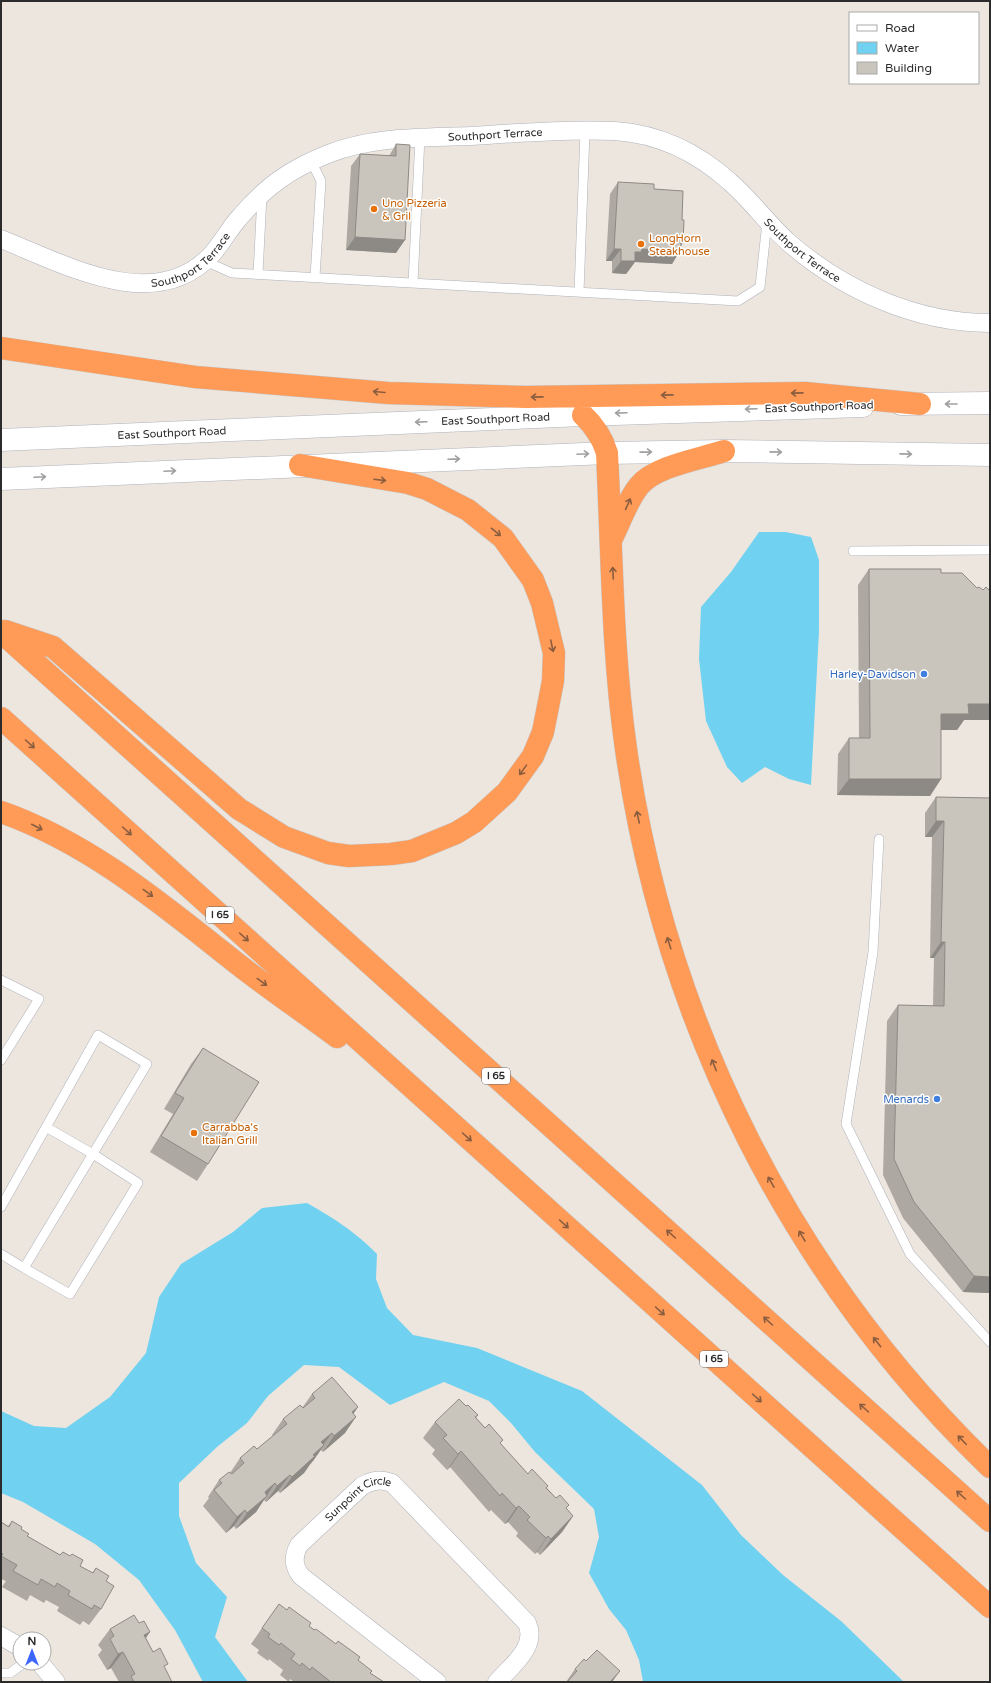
<svg xmlns="http://www.w3.org/2000/svg" width="991" height="1683" font-family="'Varela Round',sans-serif">
  <style>
    .water { fill: #70d2f0 }
    .lines { fill: none; stroke-linecap: round; stroke-linejoin: round }
    .service-casing { stroke: #aeb1bb; stroke-width: 10 }
    .minor-casing { stroke: #aeb1bb; stroke-width: 19 }
    .secondary-casing { stroke: #aeb1bb; stroke-width: 23 }
    .motorway-casing { stroke: #c8c8c8; stroke-width: 23 }
    .service { stroke: #fff; stroke-width: 9 }
    .minor { stroke: #fff; stroke-width: 18 }
    .secondary { stroke: #fff; stroke-width: 22 }
    .motorway { stroke: #ff9a57; stroke-width: 22 }
    .wall { fill: #ada9a2 }
    .shaded-wall { fill: #8d8984 }
    .building { fill: #c9c4bc; stroke: #8d8984 }
    .oneway { stroke: #8a5d3f }
    .oneway2 { stroke: #a0a0a0 }
    .food-dot { fill: #e8710a; stroke: #fff; stroke-width: 1.5 }
    .shop-dot { fill: #3f7fe0; stroke: #fff; stroke-width: 1.5 }
    .labels { text-anchor: middle; dominant-baseline: central; stroke-width: 3; stroke-linejoin: round; paint-order: stroke }
    .shield { fill: #fff; stroke: #6b6b6b; stroke-width: 1 }
    .shield-label { font-size: 10px; font-weight: bold; fill: #2b2b2b }
    .street-label { font-size: 11px; fill: #2b2b2b; stroke: #fff }
    .food-label { font-size: 11px; fill: #c56008; stroke: #fff; text-anchor: start }
    .shop-label { font-size: 11px; fill: #366cbe; stroke: #fff; text-anchor: end }
  </style>
  <rect width="100%" height="100%" fill="#ede6de"/>
  <path class="water" d="M759 532H786L811 537 819 560V631L811 785 789 779 765 767 742 783 727 767 706 721 699 659 701 607 731 572Z
    M307 1203C335 1219 354 1231 377 1254L376 1279 387 1308 413 1335 477 1348 582 1391 702 1485 741 1535 783 1575 841 1621 904 1682H643L639 1660 626 1630 609 1609 589 1573 599 1537 594 1509 535 1452 511 1423 489 1401 444 1382 390 1405 339 1367 304 1365 268 1396 247 1423 217 1447 179 1483V1516L196 1563 227 1597 215 1637 248 1682H203L175 1630 139 1580 95 1544 23 1502 1 1493V1411L34 1426 66 1428 110 1397 146 1353 159 1297 181 1264 233 1232 262 1208Z"/>
  <g class="lines">
    <g class="service-casing">
      <path id="service" d="M311 161 321 181 315 277
        M205 261 232 273 738 301 760 287 767 222
        M258 274 262 195
        M413 283 420 137
        M579 292 585 132
        M853 551 990 550
        M879 839 873 952 846 1124 910 1254 990 1342
        M1 980 39 999 1 1060
        M1 1207 98 1035 147 1064 24 1268 1 1254
        M24 1268 70 1294 138 1183 93 1154 46 1127
        M1 1673H10L24 1663"/>
    </g>
    <g class="minor-casing">
      <g id="minor">
        <path id="s1" d="M1 239C64 264 156 316 212 254 222 243 229 229 239 218 265 187 290 169 328 154 374 136 423 138 471 136 519 133 568 129 615 131 659 134 698 153 730 182 751 200 767 223 788 242 843 290 916 323 990 323"/>
        <path d="M1 1636 20 1647"/>
        <path d="M40 1663 56 1682"/>
        <path id="s2" d="M437 1682 301 1576C293 1566 293 1556 299 1545L362 1486C373 1480 380 1479 392 1483L527 1623C538 1647 511 1666 497 1682"/>
      </g>
    </g>
    <g class="secondary-casing">
      <g id="secondary">
        <path d="M901 404 990 403"/>
        <path id="s3" d="M1 440 583 415 863 406"/>
        <path d="M1 479 607 453 724 451 990 455"/>
      </g>
    </g>
    <g class="motorway-casing">
      <path id="motorway" d="M1 348 195 377 388 393 526 397 805 393 920 404
        M583 415C595 426 602 437 607 453 612 551 612 652 626 749 665 1023 791 1275 990 1467
        M612 538C620 522 628 499 639 486 655 466 700 459 724 451
        M5 631 53 647 239 809 284 837 328 853 349 856 391 854 412 851 456 833 474 822 507 792 533 756 543 732 553 681 554 653 542 603 533 580 503 538 468 510 427 489 408 483 300 465
        M1 632 990 1521
        M1 718 990 1607
        M1 812C92 844 165 907 239 965 271 990 305 1013 337 1037"/>
    </g>
    <use href="#service" class="service"/>
    <use href="#minor" class="minor"/>
    <use href="#secondary" class="secondary"/>
    <use href="#motorway" class="motorway"/>
  </g>
  <path class="wall" d="M396 144V253L346 250 351 166 360 154 389 156Z
    M618 182 682 220 681 246 672 264 635 262 626 274 612 273V261H606L610 194Z
    M869 569 941 573 977 588 964 720 957 730H941V779L930 796 837 795 838 754 849 738H859L858 585Z
    M936 797 990 798V1293L963 1292 903 1218 883 1175 887 1021 898 1005 933 1006 934 958H930L932 837H925V813Z
    M203 1048 208 1164 197 1181 150 1152 173 1114 164 1109 191 1064Z
    M312 1394 358 1407 353 1414 345 1433 323 1452 321 1450 304 1473 280 1493 278 1491 266 1502 264 1500 256 1512 236 1529 234 1526 226 1533 203 1506 209 1498 208 1497 219 1480 230 1473 240 1458 257 1449 273 1436 272 1435 283 1419 302 1408Z
    M466 1406 478 1415 476 1418 528 1474 547 1488 573 1516 562 1532 540 1555 537 1552 535 1554 516 1536 518 1533 508 1522 505 1524 491 1510 489 1512 450 1467 447 1470 432 1454 435 1450 423 1438 435 1422Z
    M12 1521 21 1529 27 1536 60 1555 63 1552 70 1556 72 1554 80 1566 92 1573 96 1568 106 1581 101 1609 89 1625 83 1621 80 1625 57 1611 59 1607 46 1600 44 1603 30 1595 27 1601 2 1587 6 1581 1 1579V1522L8 1526Z
    M309 1626 358 1660 370 1673 384 1682H294L290 1679 289 1682 280 1675 283 1670 269 1659 268 1661 257 1653 259 1650 251 1644 262 1628Z
    M110 1629 146 1638 153 1652 165 1669 172 1682H119L111 1668 107 1670 98 1655 102 1650 98 1645Z
    M575 1669 612 1682H566Z"/>
  <path class="shaded-wall" d="M355 237 405 240 396 253 346 250Z
    M681 243H683L677 251H680L672 264 635 262 626 274 612 273 621 261 635 252 642 249Z
    M614 249H621L612 261H606Z
    M968 704H990V720H964L957 730H929L941 714Z
    M849 779H941L930 796 837 795Z
    M936 821H944L932 837H925Z
    M941 942H945L934 958H930Z
    M974 1276 990 1277V1293L963 1292Z
    M358 1407 347 1423 352 1412Z
    M356 1417 345 1433 323 1452 334 1436Z
    M332 1433 321 1448 324 1445 313 1461 310 1464 304 1473 280 1493 292 1477 321 1442Z
    M461 1451 450 1467 447 1470 458 1454Z
    M290 1475 278 1491 266 1502 277 1486Z
    M275 1483 256 1512 236 1529 247 1513 265 1492Z
    M519 1506 508 1522 505 1524 516 1508Z
    M245 1510 234 1526 226 1533 237 1517Z
    M573 1516 562 1532 540 1555 551 1539Z
    M548 1536 537 1552 535 1554 546 1538Z
    M150 1632 139 1648 144 1635Z
    M123 1652 111 1668 107 1670 118 1654Z
    M620 1671 612 1682H610Z"/>
  <path class="building" d="M396 144 410 145 405 240 355 237 360 154 396 156Z
    M618 182 654 184V189L683 191 682 220H684L683 243H681L680 251 642 249 641 252H635V261H621V249H614Z
    M869 569H941V573H962L977 588 979 587 983 590 986 587 990 591V704H968L969 714H941V779H849V738H870Z
    M936 797 990 798V1277L974 1276 914 1202 894 1159 898 1005 944 1006 945 942H941L944 821H936Z
    M203 1048 259 1082 208 1164 161 1136 184 1098 175 1093Z
    M332 1377 358 1407 352 1412 356 1417 334 1436 332 1433 321 1442 324 1445 313 1455 315 1456 292 1477 290 1475 277 1486 275 1483 265 1492 267 1496 247 1513 245 1510 237 1517 214 1490 222 1483 219 1480 229 1472 232 1474 244 1463 240 1458 254 1446 257 1449 287 1424 283 1419 300 1405 303 1408 315 1398 312 1394Z
    M459 1399 466 1406 468 1405 478 1415 475 1417 485 1428 489 1424 503 1440 500 1443 528 1474 532 1469 548 1486 546 1488 556 1498 560 1495 569 1505 566 1508 573 1516 551 1539 548 1536 546 1538 527 1520 530 1517 519 1506 516 1508 502 1493 500 1496 461 1451 458 1454 443 1438 447 1435 435 1422Z
    M12 1521 22 1527 21 1529 29 1534 27 1536 60 1555 63 1552 70 1556 72 1554 83 1560 80 1566 93 1573 96 1568 109 1576 106 1581 114 1586 101 1609 94 1605 92 1609 68 1595 70 1591 57 1583 55 1587 41 1579 38 1585 13 1571 17 1565 1 1556 3 1554 1 1553V1522L9 1527Z
    M279 1604 287 1610 289 1607 311 1623 309 1626 314 1630 316 1629 336 1644 338 1641 360 1657 358 1660 372 1671 370 1673 384 1682H331L312 1667 310 1670 302 1663 300 1666 291 1659 295 1654 281 1643 279 1645 268 1637 270 1634 262 1628Z
    M134 1615 139 1623 144 1621 150 1632 144 1635 153 1652 160 1648 168 1664 164 1666 172 1682H134L131 1676 135 1674 123 1652 118 1654 110 1639 114 1636 110 1629Z
    M597 1650 620 1671 610 1682H567L577 1671 575 1669 584 1659 586 1661Z"/>
  <defs><path id="oneway-shaft" d="M-6 0H5M1.5-3L5.5 0L1.5 3" fill="none" stroke-width="1.6" stroke-linecap="round" stroke-linejoin="round"/></defs>
  <g class="oneway">
    <use href="#oneway-shaft" transform="translate(379 392) rotate(-175)"/>
    <use href="#oneway-shaft" transform="translate(797 393) rotate(179)"/>
    <use href="#oneway-shaft" transform="translate(667 395) rotate(179)"/>
    <use href="#oneway-shaft" transform="translate(537 397) rotate(179)"/>
    <use href="#oneway-shaft" transform="translate(380 480) rotate(7)"/>
    <use href="#oneway-shaft" transform="translate(628 504) rotate(-66)"/>
    <use href="#oneway-shaft" transform="translate(496 532) rotate(39)"/>
    <use href="#oneway-shaft" transform="translate(613 573) rotate(-93)"/>
    <use href="#oneway-shaft" transform="translate(552 646) rotate(78)"/>
    <use href="#oneway-shaft" transform="translate(30 744) rotate(42)"/>
    <use href="#oneway-shaft" transform="translate(523 770) rotate(125)"/>
    <use href="#oneway-shaft" transform="translate(638 817) rotate(-102)"/>
    <use href="#oneway-shaft" transform="translate(37 827) rotate(27)"/>
    <use href="#oneway-shaft" transform="translate(127 831) rotate(42)"/>
    <use href="#oneway-shaft" transform="translate(148 893) rotate(36)"/>
    <use href="#oneway-shaft" transform="translate(244 937) rotate(42)"/>
    <use href="#oneway-shaft" transform="translate(669 943) rotate(-108)"/>
    <use href="#oneway-shaft" transform="translate(262 982) rotate(36)"/>
    <use href="#oneway-shaft" transform="translate(714 1065) rotate(-112)"/>
    <use href="#oneway-shaft" transform="translate(467 1137) rotate(42)"/>
    <use href="#oneway-shaft" transform="translate(771 1182) rotate(-120)"/>
    <use href="#oneway-shaft" transform="translate(564 1224) rotate(42)"/>
    <use href="#oneway-shaft" transform="translate(671 1234) rotate(-138)"/>
    <use href="#oneway-shaft" transform="translate(802 1236) rotate(-120)"/>
    <use href="#oneway-shaft" transform="translate(660 1311) rotate(42)"/>
    <use href="#oneway-shaft" transform="translate(768 1321) rotate(-138)"/>
    <use href="#oneway-shaft" transform="translate(877 1342) rotate(-128)"/>
    <use href="#oneway-shaft" transform="translate(757 1398) rotate(42)"/>
    <use href="#oneway-shaft" transform="translate(864 1408) rotate(-138)"/>
    <use href="#oneway-shaft" transform="translate(962 1440) rotate(-134)"/>
    <use href="#oneway-shaft" transform="translate(961 1495) rotate(-138)"/>
  </g>
  <g class="oneway2">
    <use href="#oneway-shaft" transform="translate(951 404) rotate(180)"/>
    <use href="#oneway-shaft" transform="translate(751 409) rotate(178)"/>
    <use href="#oneway-shaft" transform="translate(621 413) rotate(178)"/>
    <use href="#oneway-shaft" transform="translate(421 422) rotate(178)"/>
    <use href="#oneway-shaft" transform="translate(646 452) rotate(-1)"/>
    <use href="#oneway-shaft" transform="translate(776 452) rotate(1)"/>
    <use href="#oneway-shaft" transform="translate(583 454) rotate(-3)"/>
    <use href="#oneway-shaft" transform="translate(906 454) rotate(1)"/>
    <use href="#oneway-shaft" transform="translate(454 459) rotate(-2)"/>
    <use href="#oneway-shaft" transform="translate(170 471) rotate(-3)"/>
    <use href="#oneway-shaft" transform="translate(40 477) rotate(-3)"/>
  </g>
  <g class="food-dot">
    <circle cx="374" cy="209" r="4"/>
    <circle cx="641" cy="244" r="4"/>
    <circle cx="194" cy="1133" r="4"/>
  </g>
  <g class="shop-dot">
    <circle cx="924" cy="674" r="4"/>
    <circle cx="937" cy="1099" r="4"/>
  </g>
  <g class="labels">
    <g class="shield">
      <rect x="206" y="907" width="28" height="16" rx="3"/>
      <rect x="482" y="1068" width="28" height="16" rx="3"/>
      <rect x="700" y="1351" width="28" height="16" rx="3"/>
    </g>
    <g class="shield-label">
      <text x="220" y="915">I 65</text>
      <text x="496" y="1076">I 65</text>
      <text x="714" y="1359">I 65</text>
    </g>
    <g class="street-label">
      <text stroke="none"><textPath href="#s1" startOffset="552">Southport Terrace</textPath></text>
      <text stroke="none"><textPath href="#s1" startOffset="900">Southport Terrace</textPath></text>
      <text stroke="none"><textPath href="#s1" startOffset="205">Southport Terrace</textPath></text>
      <text transform="translate(819 407) rotate(-2)">East Southport Road</text>
      <text stroke="none"><textPath href="#s3" startOffset="495">East Southport Road</textPath></text>
      <text stroke="none"><textPath href="#s3" startOffset="171">East Southport Road</textPath></text>
      <text stroke="none"><textPath href="#s2" startOffset="283">Sunpoint Circle</textPath></text>
    </g>
    <g class="food-label">
      <text x="382" y="203">Uno Pizzeria<tspan x="382" dy="13">&amp; Gril</tspan></text>
      <text x="649" y="238">LongHorn<tspan x="649" dy="13">Steakhouse</tspan></text>
      <text x="202" y="1127">Carrabba's<tspan x="202" dy="13">Italian Grill</tspan></text>
    </g>
    <g class="shop-label">
      <text x="916" y="674">Harley-Davidson</text>
      <text x="929" y="1099">Menards</text>
    </g>
  </g>
  <rect width="991" height="1683" fill="none" stroke="#2b2b2b" stroke-width="4"/>
  <rect x="849" y="12" width="130" height="72" fill="#ffffff" stroke="#aaaaaa"/>
  <rect x="857" y="25" width="20" height="6" fill="#ffffff" stroke="#aaaaaa"/>
  <text x="885" y="32" font-size="12" fill="#2b2b2b">Road</text>
  <rect x="857" y="42" width="20" height="12" fill="#70d2f0" stroke="#aaaaaa"/>
  <text x="885" y="52" font-size="12" fill="#2b2b2b">Water</text>
  <rect x="857" y="62" width="20" height="12" fill="#c9c4bc" stroke="#aaaaaa"/>
  <text x="885" y="72" font-size="12" fill="#2b2b2b">Building</text>
  <g transform="translate(32 1651)"><circle r="19" fill="#ffffff" stroke="#aaaaaa"/>
  <path d="M0-3L7 15L0 10L-7 15Z" fill="#3c66fc"/>
  <text y="-6" font-size="11" font-weight="bold" text-anchor="middle" fill="#2b2b2b">N</text>
  </g>
</svg>
